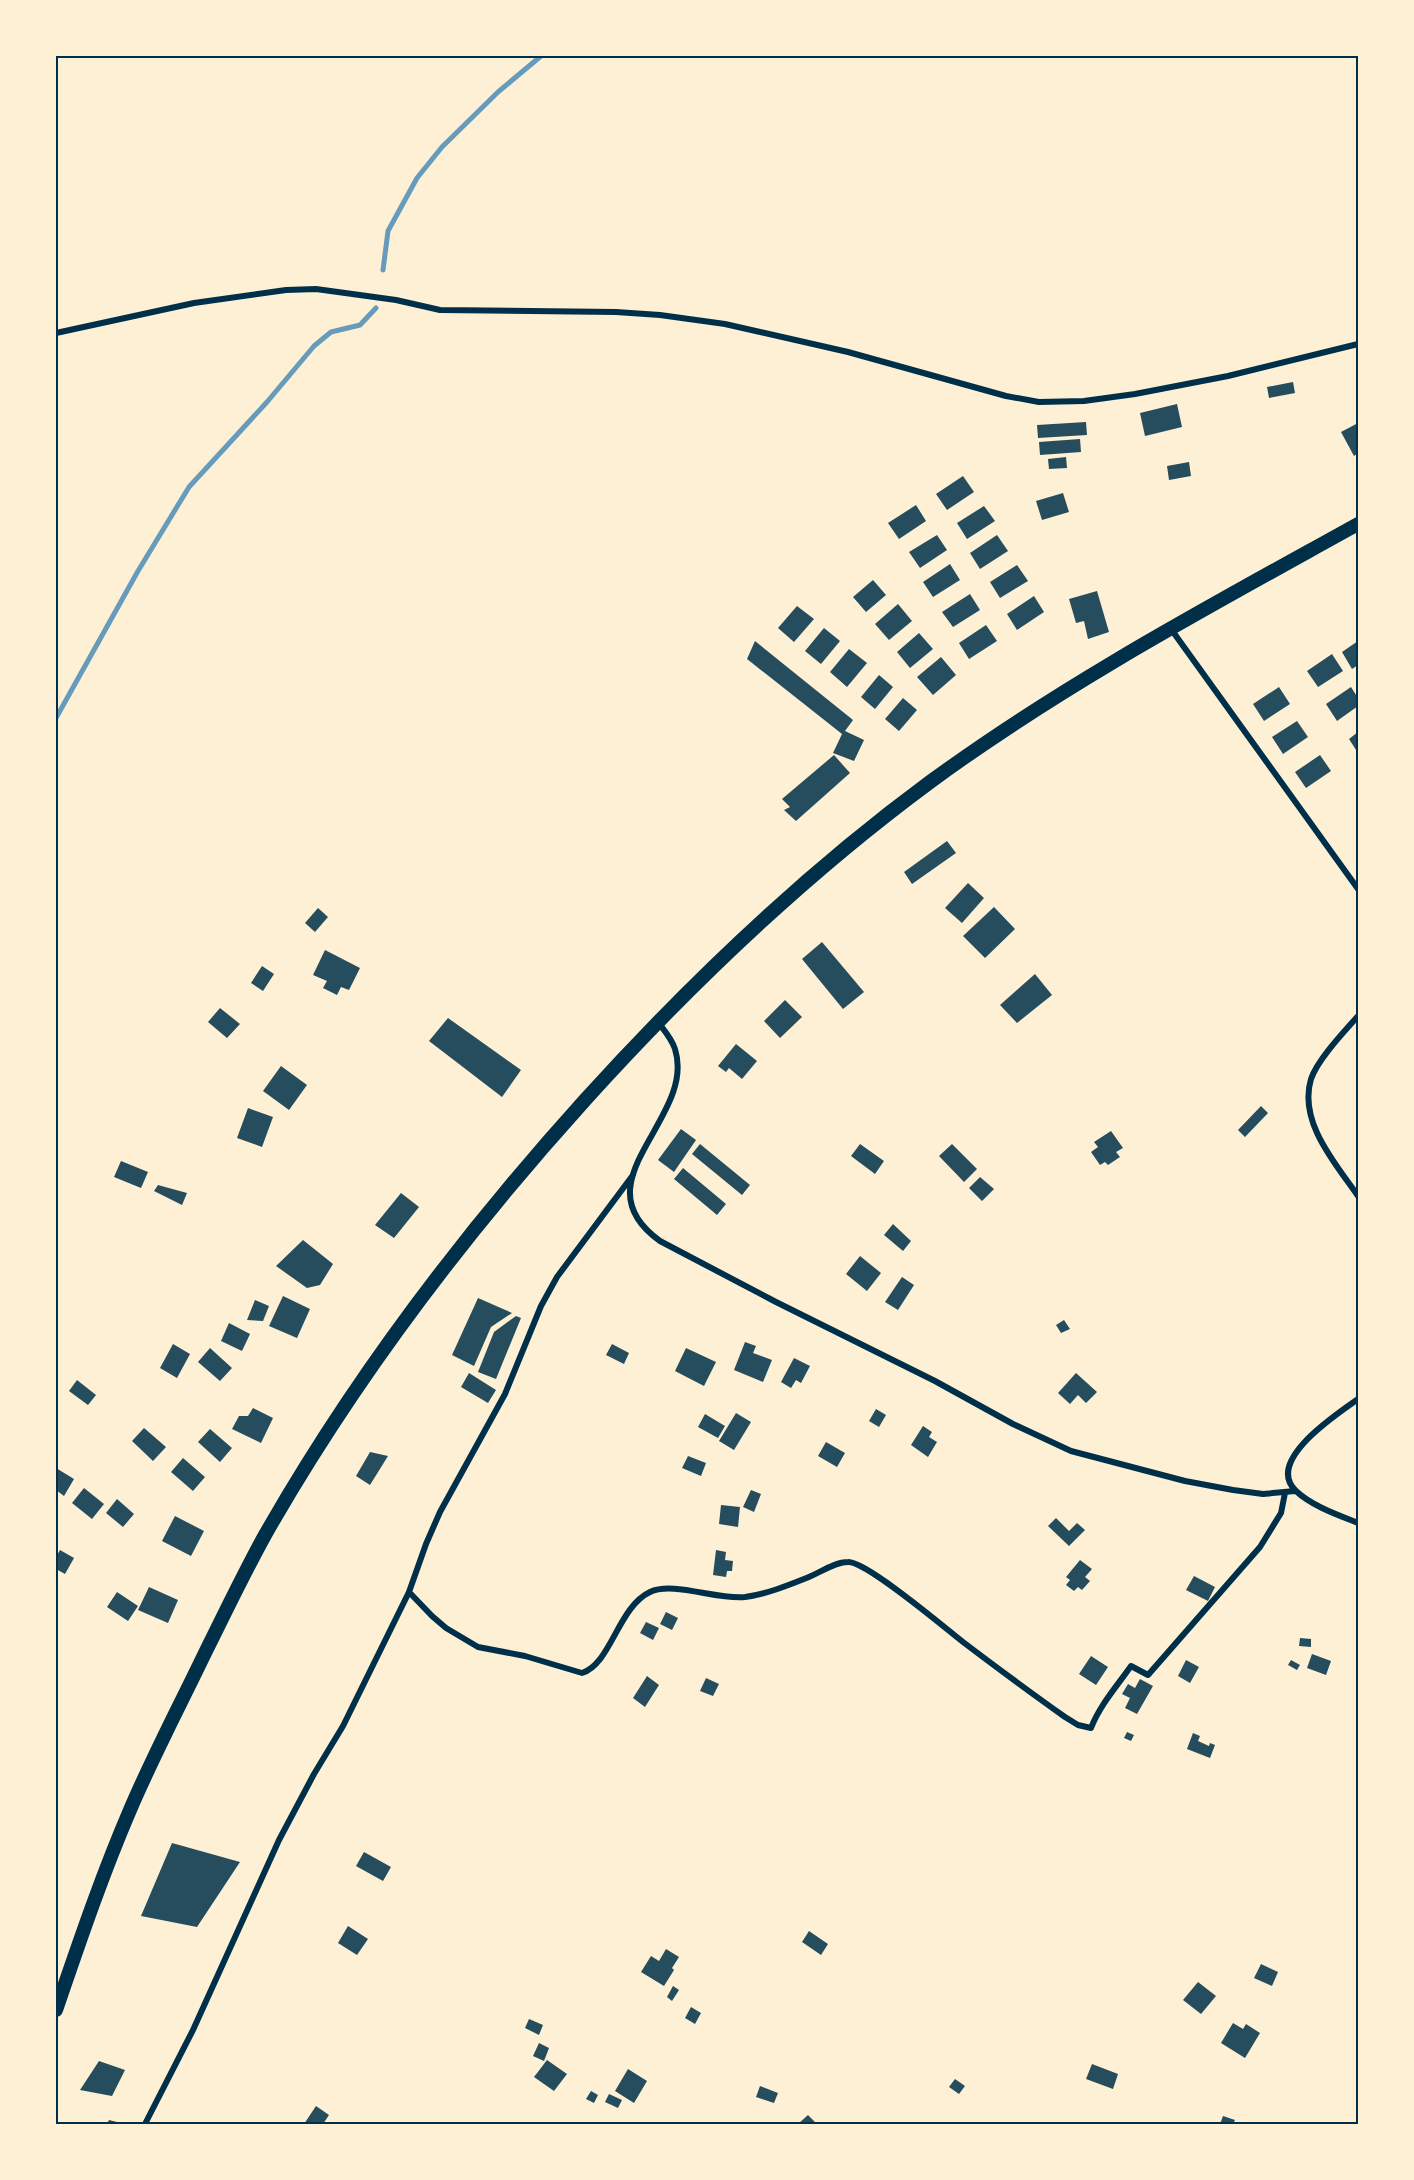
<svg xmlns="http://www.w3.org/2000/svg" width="1414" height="2180" font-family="'Fira Sans',sans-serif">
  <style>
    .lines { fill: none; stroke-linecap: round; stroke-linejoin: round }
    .stream { stroke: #669bbc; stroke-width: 5 }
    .building { fill: #264d5e }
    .minor { stroke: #003049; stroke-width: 6 }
    .primary { stroke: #003049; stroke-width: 14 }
    .neatline { fill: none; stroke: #003049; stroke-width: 2 }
  </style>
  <rect width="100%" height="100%" fill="#fdf0d5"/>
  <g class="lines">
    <path class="stream" d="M383 270 388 231 417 178 442 147 498 92 541 56
      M56 718 138 571 189 487 267 402 314 346 331 332 360 325 376 308"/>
  </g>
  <path class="building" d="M1293 382 1295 393 1269 398 1267 387Z
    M1177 404 1182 427 1145 436 1140 413Z
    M1086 422 1087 435 1038 438 1037 425Z
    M1358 423V453L1354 456 1341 432Z
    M1080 439 1081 452 1040 455 1039 442Z
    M1066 457 1067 468 1049 469 1048 459Z
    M1189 462 1191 476 1169 480 1167 466Z
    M963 476 974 492 947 510 936 494Z
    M1063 493 1069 512 1042 520 1036 501Z
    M916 505 926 521 899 539 888 523Z
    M984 506 995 521 967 539 957 523Z
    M937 535 947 550 920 568 909 552Z
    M997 535 1008 551 980 569 970 553Z
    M950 564 960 580 933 597 923 582Z
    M1017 565 1028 581 1000 598 990 582Z
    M873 580 886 595 866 612 853 597Z
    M1097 591 1109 632 1088 639 1084 621 1076 623 1069 599Z
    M970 594 980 610 953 627 942 612Z
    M1034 596 1044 612 1017 630 1007 614Z
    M898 604 912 621 889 640 875 624Z
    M797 606 814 619 794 642 778 628Z
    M986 625 997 641 969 659 959 643Z
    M824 628 840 641 821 664 805 651Z
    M919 633 933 649 910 668 897 652Z
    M755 641 853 720 845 731 864 740 854 761 833 753 842 734 747 659Z
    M1358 641V665L1352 669 1342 652Z
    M849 649 867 663 847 687 830 672Z
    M1332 654 1343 671 1318 687 1307 671Z
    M941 657 956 675 933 695 917 677Z
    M879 675 893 687 875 709 861 697Z
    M1279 687 1290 704 1264 721 1253 704Z
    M1351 687 1358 698V706L1337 721 1326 704Z
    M903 698 917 710 899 731 885 719Z
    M1297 721 1308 737 1283 754 1272 737Z
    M1358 732V753L1349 739Z
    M834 755 850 773 796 821 784 810 790 807 782 799Z
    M1320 755 1331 771 1306 788 1295 772Z
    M947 841 956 853 912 884 904 872Z
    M968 883 984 898 962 923 945 908Z
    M994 907 1015 929 985 958 963 936Z
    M318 908 328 917 315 932 305 923Z
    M822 942 864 992 843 1009 802 959Z
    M325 950 360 968 349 990 341 987 337 995 323 988 327 981 313 975Z
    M262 966 274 974 263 991 251 983Z
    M1035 974 1052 995 1017 1023 1000 1005Z
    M785 1000 802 1017 780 1038 764 1021Z
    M220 1008 240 1024 227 1038 208 1022Z
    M448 1018 521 1070 502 1097 429 1041Z
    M736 1044 757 1061 742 1079 729 1068 726 1072 718 1066Z
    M281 1066 307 1085 289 1110 263 1091Z
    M1261 1106 1268 1113 1245 1137 1238 1130Z
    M248 1108 273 1117 262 1147 237 1138Z
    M681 1129 696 1140 674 1172 658 1160Z
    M1111 1131 1123 1148 1116 1152 1120 1157 1108 1165 1105 1162 1100 1165 1091 1152 1098 1147 1094 1142Z
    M700 1144 750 1185 742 1195 692 1154Z
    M860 1144 884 1161 875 1174 851 1156Z
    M952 1144 977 1169 964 1182 939 1156Z
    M121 1161 148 1172 141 1188 114 1177Z
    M683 1168 726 1204 717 1215 674 1179Z
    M980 1177 994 1189 982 1201 969 1188Z
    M158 1185 187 1193 182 1205 154 1191Z
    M401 1193 419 1207 394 1238 375 1225Z
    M893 1224 911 1241 903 1251 884 1235Z
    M303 1240 333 1264 320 1285 307 1288 276 1266Z
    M860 1256 881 1273 867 1291 846 1274Z
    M902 1277 914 1285 898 1310 885 1302Z
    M283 1296 310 1309 297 1338 269 1326Z
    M478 1298 512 1313 491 1327 474 1366 452 1355Z
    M255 1300 269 1306 263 1321 247 1320Z
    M516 1316 521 1318 496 1379 478 1372 494 1332Z
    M1064 1320 1070 1329 1061 1333 1056 1325Z
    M229 1323 250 1334 242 1351 221 1341Z
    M745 1342 756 1346 753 1353 772 1360 763 1382 734 1370Z
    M173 1344 190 1354 177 1378 160 1368Z
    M612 1344 629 1353 624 1364 606 1355Z
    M210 1348 232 1368 220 1381 198 1362Z
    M686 1348 716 1362 704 1386 675 1371Z
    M794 1358 810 1366 801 1383 796 1380 791 1388 781 1382Z
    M469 1373 496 1390 488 1403 461 1387Z
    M1076 1373 1097 1392 1086 1403 1078 1395 1070 1404 1058 1393Z
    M77 1380 96 1395 88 1405 69 1391Z
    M253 1408 273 1418 261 1443 232 1429 239 1416H248Z
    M876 1409 886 1415 879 1427 869 1421Z
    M736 1413 751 1422 734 1450 719 1441Z
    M705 1414 725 1426 718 1438 698 1427Z
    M923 1426 932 1432 929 1437 937 1442 928 1457 911 1445Z
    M144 1428 166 1447 153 1461 132 1441Z
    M210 1429 232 1448 220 1462 198 1442Z
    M826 1442 845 1453 837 1467 818 1456Z
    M370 1452 388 1456 370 1485 356 1476Z
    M688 1456 706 1463 701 1476 682 1468Z
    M183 1458 205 1477 193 1491 171 1472Z
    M56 1468 74 1479 64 1496 56 1490Z
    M84 1488 104 1504 92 1519 72 1503Z
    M751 1490 761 1494 754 1512 743 1507Z
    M117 1499 134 1514 123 1527 106 1513Z
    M721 1505 740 1507 738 1527 719 1524Z
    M175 1516 204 1531 191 1556 162 1541Z
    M1056 1518 1069 1531 1077 1523 1085 1530 1069 1546 1048 1526Z
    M60 1550 74 1558 65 1574 56 1569V1557Z
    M716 1550 726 1552 725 1560 733 1561 732 1571H727L726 1577 713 1575Z
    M1080 1560 1092 1569 1085 1577 1090 1581 1082 1590 1078 1587 1074 1591 1066 1585 1070 1580 1066 1577Z
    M1194 1576 1215 1587 1208 1601 1186 1590Z
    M149 1587 178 1600 168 1623 138 1610Z
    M117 1592 138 1606 128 1621 107 1607Z
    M666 1612 678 1618 672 1630 660 1624Z
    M646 1622 659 1628 653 1640 640 1633Z
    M1300 1638 1311 1639V1647L1299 1646Z
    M1312 1654 1331 1661 1326 1675 1307 1668Z
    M1091 1656 1108 1667 1096 1685 1079 1674Z
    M1186 1660 1199 1667 1190 1683 1178 1676Z
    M1291 1660 1300 1665 1297 1670 1288 1665Z
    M647 1676 659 1685 645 1707 633 1698Z
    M706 1678 719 1684 713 1696 700 1691Z
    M1140 1679 1153 1686 1137 1714 1125 1708 1130 1698 1122 1694 1128 1684 1135 1688Z
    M1127 1732 1134 1735 1131 1741 1124 1738Z
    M1193 1733 1200 1736 1198 1741 1209 1746 1210 1743 1215 1745 1210 1758 1187 1749Z
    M172 1843 240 1862 197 1927 141 1916Z
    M364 1852 391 1867 383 1881 356 1866Z
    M348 1926 368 1939 357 1955 338 1943Z
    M809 1931 828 1944 821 1955 802 1942Z
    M666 1949 679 1957 672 1968 674 1970 664 1986 641 1972 651 1956 659 1961Z
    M1261 1964 1278 1972 1272 1986 1254 1978Z
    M1198 1982 1216 1996 1201 2014 1183 2000Z
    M673 1986 679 1990 672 2001 667 1997Z
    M691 2007 701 2013 695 2024 685 2018Z
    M529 2019 543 2025 539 2035 525 2028Z
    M1233 2023 1243 2029 1246 2024 1260 2033 1245 2058 1221 2043Z
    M539 2043 549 2048 544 2061 533 2056Z
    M547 2060 567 2074 554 2091 534 2077Z
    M99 2061 125 2070 112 2096 80 2090Z
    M1092 2064 1118 2074 1113 2089 1086 2079Z
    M628 2069 647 2081 634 2103 615 2091Z
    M955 2079 965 2086 959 2094 949 2087Z
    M760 2086 778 2093 774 2103 756 2097Z
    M591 2091 598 2095 594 2103 586 2099Z
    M609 2094 622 2100 618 2108 605 2102Z
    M316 2106 329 2115 323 2124H304Z
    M808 2115 817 2124H798Z
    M1223 2116 1235 2120 1233 2124H1220Z
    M109 2120 125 2124H107Z"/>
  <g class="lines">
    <path class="minor" d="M56 333 194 303 286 290 316 289 396 300 440 310 616 312 660 315 725 324 848 352 1006 396 1039 402 1084 401 1135 394 1228 376 1358 344
      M1171 629 1358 889
      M1358 1016C1344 1032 1318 1059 1311 1079 1298 1122 1336 1164 1358 1196
      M658 1022C664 1030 672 1039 675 1049 697 1119 576 1181 660 1241L776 1302 935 1381 1013 1424 1071 1451 1185 1481 1233 1490 1263 1494 1295 1491
      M1358 1399C1337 1414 1264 1461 1296 1491 1312 1506 1338 1515 1358 1523
      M409 1592 432 1616 446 1628 478 1647 525 1656 582 1673C611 1664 618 1607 650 1592 673 1581 717 1600 745 1597 767 1594 789 1585 809 1577 821 1572 835 1562 848 1562 866 1561 944 1627 963 1642 996 1667 1031 1693 1065 1717L1078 1725 1091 1728C1100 1705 1117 1686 1131 1666L1148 1675 1260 1547 1281 1513 1285 1493
      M145 2124 193 2030 279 1840 314 1774 343 1726 409 1592 426 1544 440 1512 505 1394 541 1306 557 1277 633 1175"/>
    <path class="primary" d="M56 2010C79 1943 102 1875 130 1810 153 1756 180 1705 205 1653 225 1613 244 1573 265 1535 355 1377 464 1234 585 1100 690 984 804 875 930 782 1065 683 1212 605 1358 524"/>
  </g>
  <rect width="1414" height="2180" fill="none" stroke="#fdf0d5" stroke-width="114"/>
  <rect x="57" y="57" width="1300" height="2066" class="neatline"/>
</svg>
